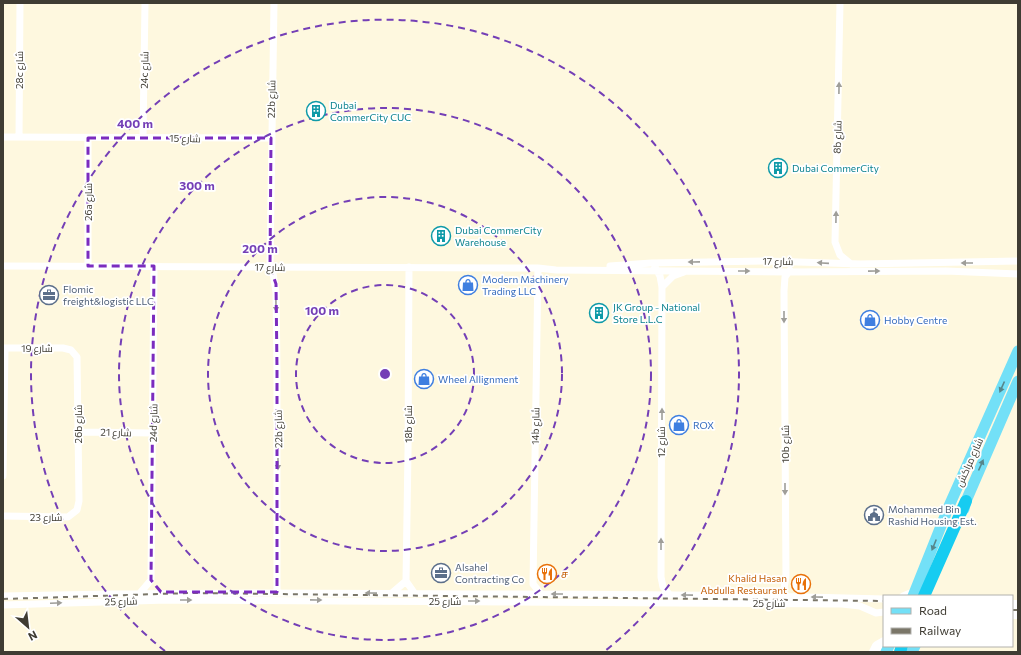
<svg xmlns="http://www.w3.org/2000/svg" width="1021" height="655" font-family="Commissioner,Cairo,'Noto Sans Tamil',sans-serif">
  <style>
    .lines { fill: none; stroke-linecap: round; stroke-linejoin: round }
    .street { stroke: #fff; stroke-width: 7 }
    .secondary { stroke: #fff; stroke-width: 10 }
    .primary { stroke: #73e0f7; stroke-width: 11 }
    .highway { stroke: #16ccf1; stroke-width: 12 }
    .rail { stroke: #7a7668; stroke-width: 2; stroke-dasharray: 5 5; stroke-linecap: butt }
    .oneway { fill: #9f9e99 }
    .oneway2 { fill: #56868b }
    .marked { fill: none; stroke: #7b2cbf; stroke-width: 3; stroke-dasharray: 8 5; stroke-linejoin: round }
    .ring { fill: none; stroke: #743fb6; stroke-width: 2; stroke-dasharray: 7 5 }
    .labels { text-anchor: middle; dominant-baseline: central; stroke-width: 3.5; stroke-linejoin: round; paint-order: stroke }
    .street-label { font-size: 10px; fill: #3f3c33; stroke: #fff }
    .culture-label { font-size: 10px; fill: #0d838f; stroke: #fff; text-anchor: start }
    .shop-label { font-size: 10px; fill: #366cbe; stroke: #fff; text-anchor: start }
    .service-label { font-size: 10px; fill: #4e5e75; stroke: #fff; text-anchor: start }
    .food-label { font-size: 10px; fill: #c56008; stroke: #fff; text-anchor: start }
    .centre { fill: #743fb6; stroke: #fff; stroke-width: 2 }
    .ring-label { font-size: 12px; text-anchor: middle; font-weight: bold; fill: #743fb6; stroke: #fff; stroke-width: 3.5; stroke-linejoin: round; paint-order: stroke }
  </style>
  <rect width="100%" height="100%" fill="#fef8df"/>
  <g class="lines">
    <path class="street" d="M840 3 835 242 840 255 851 264
      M3 137 271 138
      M19 137 20 3
      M143 137 145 3
      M3 266 538 268 556 270 788 272 946 271 1018 274
      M88 266V138
      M610 266 651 263 767 261 860 264 1018 261
      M270 267 274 3
      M272 267 276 292 277 369V592
      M409 267 408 452 406 581 415 594
      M655 267 660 276 662 287 661 577 663 587 670 595
      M538 268 533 584 541 594
      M662 287 673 276 684 272
      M3 348H63L71 350 77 357 79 501 77 510 68 517 3 516
      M78 432 153 433
      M3 476 5 348
      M140 593 151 580 154 266
      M392 593 406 581
      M3 596C157 592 310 593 463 594 604 594 744 595 884 599
      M778 596 784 588 786 577 784 291 785 277 790 270
      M903 596 915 591
      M3 605 167 600 842 604 860 606 876 613 884 612"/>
    <path class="secondary" d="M1012 605H1018
      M1012 614H1018
      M874 652 877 646 884 642"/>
    <path class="primary" d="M964 509 966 501 1018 381
      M913 596 949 506 1018 351
      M886 652 889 646
      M912 652 915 646"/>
    <path class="highway" d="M924 596 966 501
      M900 652 902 646"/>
    <path class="rail" d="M3 599 190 593 884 601
      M1012 610H1018"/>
  </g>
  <defs><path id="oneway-solid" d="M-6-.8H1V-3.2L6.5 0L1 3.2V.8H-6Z"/></defs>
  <g class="oneway">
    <use href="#oneway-solid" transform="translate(839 88) rotate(-89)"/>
    <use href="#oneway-solid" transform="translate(836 217) rotate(-89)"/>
    <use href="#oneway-solid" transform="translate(694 262) rotate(179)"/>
    <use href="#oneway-solid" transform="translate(823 263) rotate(-176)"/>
    <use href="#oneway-solid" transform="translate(967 263) rotate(180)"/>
    <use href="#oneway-solid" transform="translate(744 271)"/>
    <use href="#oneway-solid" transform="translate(874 271) rotate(-1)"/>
    <use href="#oneway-solid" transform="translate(276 306) rotate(89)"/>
    <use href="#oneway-solid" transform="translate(784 317) rotate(90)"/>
    <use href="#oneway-solid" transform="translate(662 414) rotate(-90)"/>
    <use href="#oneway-solid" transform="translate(278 464) rotate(90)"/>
    <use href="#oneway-solid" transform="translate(785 489) rotate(90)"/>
    <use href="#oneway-solid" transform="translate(661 544) rotate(-90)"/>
    <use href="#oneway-solid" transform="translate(371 593) rotate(-179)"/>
    <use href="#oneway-solid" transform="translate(557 594) rotate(-180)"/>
    <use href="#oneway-solid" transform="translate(687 595) rotate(-179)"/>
    <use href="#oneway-solid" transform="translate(817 597) rotate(-179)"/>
    <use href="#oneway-solid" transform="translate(186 600)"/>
    <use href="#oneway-solid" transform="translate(316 600) rotate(1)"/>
    <use href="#oneway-solid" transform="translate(474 601)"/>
    <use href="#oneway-solid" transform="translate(56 603) rotate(-2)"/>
  </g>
  <g class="oneway2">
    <use href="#oneway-solid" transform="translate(1002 387) rotate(114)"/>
    <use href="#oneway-solid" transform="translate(981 465) rotate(-66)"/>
    <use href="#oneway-solid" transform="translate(934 545) rotate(112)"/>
  </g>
  <path class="marked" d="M88 138H271L270 267 276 284 277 369V592H161L151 580 154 266H88Z"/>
  <g class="ring">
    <circle cx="385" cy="374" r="89"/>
    <circle cx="385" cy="374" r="177"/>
    <circle cx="385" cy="374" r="266"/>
    <path d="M165 651A354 354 0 1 1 605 651"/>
  </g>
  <defs>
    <g id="building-ring" transform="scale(1)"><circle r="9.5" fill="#fff" stroke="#0f9aa8" stroke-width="1.5"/><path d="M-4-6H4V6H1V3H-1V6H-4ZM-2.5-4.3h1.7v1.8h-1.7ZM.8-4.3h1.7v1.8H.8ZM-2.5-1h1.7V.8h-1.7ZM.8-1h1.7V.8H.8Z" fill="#0f9aa8"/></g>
    <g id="shop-ring" transform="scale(1)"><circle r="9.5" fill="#fff" stroke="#3f7fe0" stroke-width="1.5"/><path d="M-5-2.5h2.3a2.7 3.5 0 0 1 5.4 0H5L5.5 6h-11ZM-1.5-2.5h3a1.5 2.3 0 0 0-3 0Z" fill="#3f7fe0"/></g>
    <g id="office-ring" transform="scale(1)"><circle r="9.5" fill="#fff" stroke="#5c6f8a" stroke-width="1.5"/><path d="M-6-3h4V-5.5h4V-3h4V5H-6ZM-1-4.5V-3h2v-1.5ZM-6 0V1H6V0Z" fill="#5c6f8a"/></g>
    <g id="civic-ring" transform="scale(1)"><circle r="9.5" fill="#fff" stroke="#5c6f8a" stroke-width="1.5"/><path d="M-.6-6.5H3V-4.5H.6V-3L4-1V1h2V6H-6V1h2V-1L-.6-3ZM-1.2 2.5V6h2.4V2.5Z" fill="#5c6f8a"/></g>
    <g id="restaurant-ring" transform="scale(1)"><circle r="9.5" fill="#fff" stroke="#e8710a" stroke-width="1.5"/><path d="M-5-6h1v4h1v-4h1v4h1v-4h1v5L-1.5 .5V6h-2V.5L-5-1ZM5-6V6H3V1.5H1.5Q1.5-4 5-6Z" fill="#e8710a"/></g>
  </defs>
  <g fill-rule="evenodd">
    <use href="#building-ring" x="316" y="111"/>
    <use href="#building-ring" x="778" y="168"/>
    <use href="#building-ring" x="441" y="236"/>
    <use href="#shop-ring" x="468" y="285"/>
    <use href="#office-ring" x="49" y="295"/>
    <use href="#building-ring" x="599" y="313"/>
    <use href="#shop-ring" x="870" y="320"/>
    <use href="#shop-ring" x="424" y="379"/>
    <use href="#shop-ring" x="679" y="425"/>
    <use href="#civic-ring" x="874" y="515"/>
    <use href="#office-ring" x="441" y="573"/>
    <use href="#restaurant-ring" x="547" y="574"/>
    <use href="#restaurant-ring" x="801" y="584"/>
  </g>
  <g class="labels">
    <g class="street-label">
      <text transform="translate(19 70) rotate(-90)">28c شارع</text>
      <text transform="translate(144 70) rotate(-89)">24c شارع</text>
      <text transform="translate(271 99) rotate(-89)">22b شارع</text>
      <text transform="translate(837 137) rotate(-88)">8b شارع</text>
      <text transform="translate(185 138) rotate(1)">شارع 15</text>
      <text transform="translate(88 202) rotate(-90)">26a شارع</text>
      <text transform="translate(778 261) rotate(1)">شارع 17</text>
      <text transform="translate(270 267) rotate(1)">شارع 17</text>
      <text x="37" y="348">شارع 19</text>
      <text transform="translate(153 423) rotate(-89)">24d شارع</text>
      <text transform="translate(78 424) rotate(-90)">26b شارع</text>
      <text transform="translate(408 424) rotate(-90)">18b شارع</text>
      <text transform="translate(535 426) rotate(-89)">14b شارع</text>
      <text transform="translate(278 429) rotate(-91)">22b شارع</text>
      <text transform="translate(116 432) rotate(1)">شارع 21</text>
      <text transform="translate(661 442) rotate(-90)">شارع 12</text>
      <text transform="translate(785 444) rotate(-90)">10b شارع</text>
      <text transform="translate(969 462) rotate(-66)">شارع مراكش</text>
      <text x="46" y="517">شارع 23</text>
      <text transform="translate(121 601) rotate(-2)">شارع 25</text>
      <text x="445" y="601">شارع 25</text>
      <text x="769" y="603">شارع 25</text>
    </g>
    <g class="culture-label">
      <text x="330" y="105">Dubai<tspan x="330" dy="12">CommerCity CUC</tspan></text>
      <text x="792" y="168">Dubai CommerCity</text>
      <text x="455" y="230">Dubai CommerCity<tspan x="455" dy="12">Warehouse</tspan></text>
      <text x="613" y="307">JK Group - National<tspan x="613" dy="12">Store L.L.C</tspan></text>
    </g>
    <g class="shop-label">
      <text x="482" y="279">Modern Machinery<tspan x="482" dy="12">Trading LLC</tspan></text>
      <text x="884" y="320">Hobby Centre</text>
      <text x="438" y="379">Wheel Allignment</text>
      <text x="693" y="425">ROX</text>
    </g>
    <g class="service-label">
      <text x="63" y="289">Flomic<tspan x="63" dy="12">freight&amp;logistic LLC</tspan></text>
      <text x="888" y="509">Mohammed Bin<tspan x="888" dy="12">Rashid Housing Est.</tspan></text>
      <text x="455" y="567">Alsahel<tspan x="455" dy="12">Contracting Co</tspan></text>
    </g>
    <g class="food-label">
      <text x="561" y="574">ச</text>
      <text x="787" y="578" text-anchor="end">Khalid Hasan<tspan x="787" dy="12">Abdulla Restaurant</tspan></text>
    </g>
  </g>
  <circle cx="385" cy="374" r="6" class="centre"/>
  <g class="ring-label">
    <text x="135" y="128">400 m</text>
    <text x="197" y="190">300 m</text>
    <text x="260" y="253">200 m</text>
    <text x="322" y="315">100 m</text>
  </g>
  <rect width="1021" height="655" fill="none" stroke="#3f3c33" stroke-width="8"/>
  <rect x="883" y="595" width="130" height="52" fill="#ffffff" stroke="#b2b1ad"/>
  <rect x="891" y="608" width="20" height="6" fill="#73e0f7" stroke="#b2b1ad"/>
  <text x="919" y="615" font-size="12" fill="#3f3c33">Road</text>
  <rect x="891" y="628" width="20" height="6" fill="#7a7668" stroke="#b2b1ad"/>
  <text x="919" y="635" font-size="12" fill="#3f3c33">Railway</text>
  <g transform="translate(28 627) rotate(152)" stroke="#ffffff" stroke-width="3" paint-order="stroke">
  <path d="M0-3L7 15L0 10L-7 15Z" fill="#3f3c33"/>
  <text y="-6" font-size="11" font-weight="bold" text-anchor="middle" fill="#3f3c33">N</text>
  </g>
</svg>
